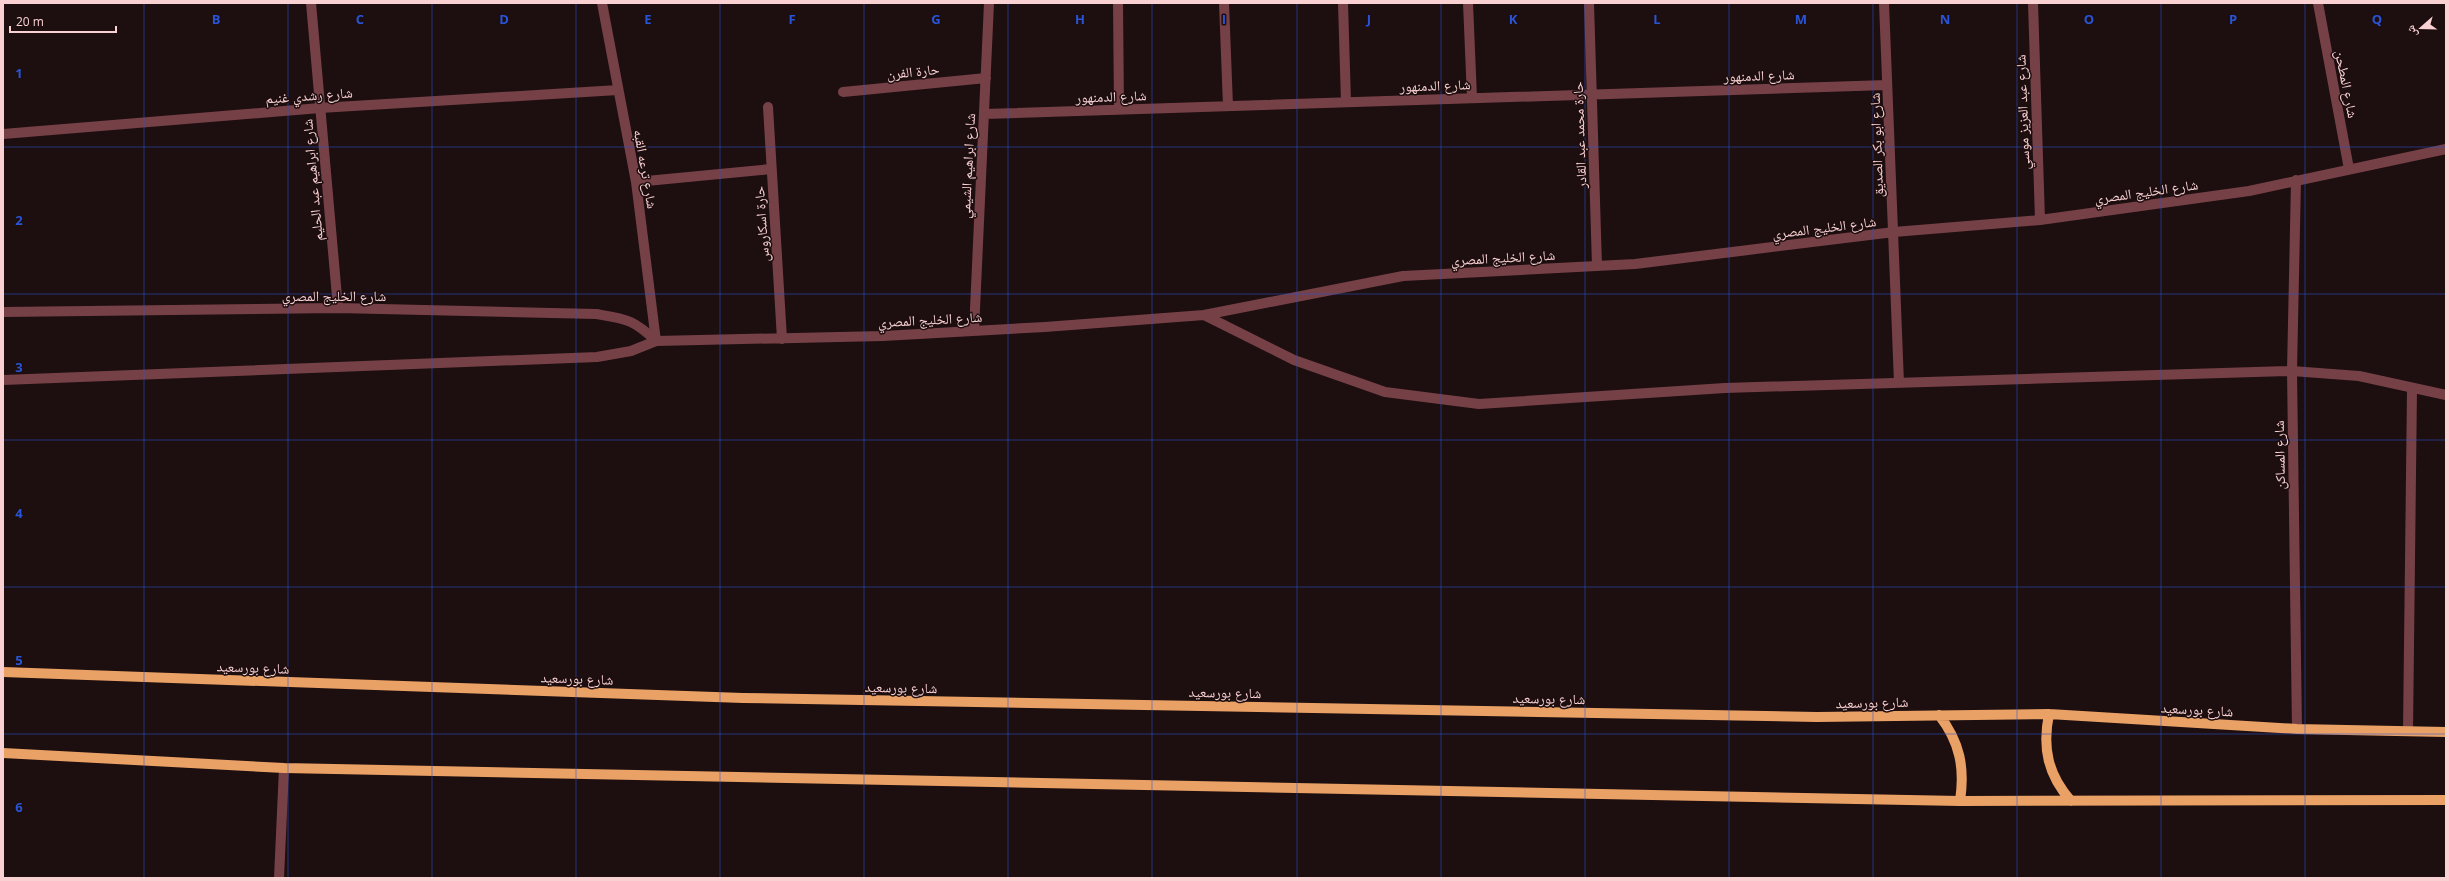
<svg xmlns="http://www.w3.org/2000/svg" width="2449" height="881" font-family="'Open Sans','Noto Naskh Arabic',sans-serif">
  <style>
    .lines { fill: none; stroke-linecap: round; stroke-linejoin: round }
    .minor { stroke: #764047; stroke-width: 10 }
    .major { stroke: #eaa166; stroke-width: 10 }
    .grid { fill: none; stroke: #2855d8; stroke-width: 1; stroke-opacity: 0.55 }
    .labels { text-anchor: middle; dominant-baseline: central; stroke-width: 3; stroke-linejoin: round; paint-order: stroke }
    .street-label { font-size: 14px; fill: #f9d1d3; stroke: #1d0e0f }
    .grid-label { font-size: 13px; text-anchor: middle; font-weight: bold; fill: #2855d8; stroke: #1d0e0f; stroke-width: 3; stroke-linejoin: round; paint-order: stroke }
  </style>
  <rect width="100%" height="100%" fill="#1d0e0f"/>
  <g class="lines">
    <path class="minor" d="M311 3 338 308
      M602 3 636 182 656 341
      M1118 3 1119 109
      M1224 3 1228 106
      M1343 3 1346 102
      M1468 3 1472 98
      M1589 3 1597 266
      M1884 3 1899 383
      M2033 3 2040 220
      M2318 3 2349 169
      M843 92 986 78
      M768 107 782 339
      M984 114 1887 85
      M3 134 320 108 618 90
      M2296 180 2292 371 2297 729
      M636 182 771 169
      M3 312 338 308 596 314C626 319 633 319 656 341
      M1204 315 1294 360 1385 392 1479 404 1725 388 2292 371 2359 376 2446 395
      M974 331 989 3
      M3 380 597 357 631 351 656 341 883 336 1045 327 1204 315 1403 276 1635 264 1894 232 2040 220 2249 191 2446 149
      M2408 731 2412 389
      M279 878 284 768"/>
    <path class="major" d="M3 672 743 698 1817 717 2049 714 2297 729 2446 732
      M2049 714C2042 748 2048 775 2071 801
      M1939 715C1960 742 1965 768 1960 801
      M3 753 284 768 1960 801 2446 800"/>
  </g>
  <path class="grid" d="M144 3V878M288 3V878M432 3V878M576 3V878M720 3V878M864 3V878M1008 3V878M1152 3V878M1297 3V878M1441 3V878M1585 3V878M1729 3V878M1873 3V878M2017 3V878M2161 3V878M2305 3V878M3 147H2446M3 294H2446M3 440H2446M3 587H2446M3 734H2446"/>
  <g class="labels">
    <g class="street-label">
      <text transform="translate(913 71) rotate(-6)">حارة الفرن</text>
      <text transform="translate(1759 75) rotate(-2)">شارع الدمنهور</text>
      <text transform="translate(2347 84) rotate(79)">شارع المطحن</text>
      <text transform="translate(1435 85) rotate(-2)">شارع الدمنهور</text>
      <text transform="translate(309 95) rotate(-4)">شارع رشدي غنيم</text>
      <text transform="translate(1111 96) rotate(-2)">شارع الدمنهور</text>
      <text transform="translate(2022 112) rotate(-92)">شارع عبد العزيز موسي</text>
      <text transform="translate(1579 135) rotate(-92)">حارة محمد عبد القادر</text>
      <text transform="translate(1876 145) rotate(-92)">شارع ابو بكر الصديق</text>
      <text transform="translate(967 166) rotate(-87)">شارع ابراهيم الشيمي</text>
      <text transform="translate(646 169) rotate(80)">شارع ترعه القبه</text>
      <text transform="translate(312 180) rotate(-95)">شارع ابراهيم عبد الحليم</text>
      <text transform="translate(2146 191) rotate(-8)">شارع الخليج المصري</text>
      <text transform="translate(761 224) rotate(-94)">حارة اسكاروس</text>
      <text transform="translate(1824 227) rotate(-7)">شارع الخليج المصري</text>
      <text transform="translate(1503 257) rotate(-3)">شارع الخليج المصري</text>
      <text x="334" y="295">شارع الخليج المصري</text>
      <text transform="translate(930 319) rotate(-3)">شارع الخليج المصري</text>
      <text transform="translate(2279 455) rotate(-91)">شارع المساكن</text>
      <text transform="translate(253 667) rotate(2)">شارع بورسعيد</text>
      <text transform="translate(577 678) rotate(2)">شارع بورسعيد</text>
      <text transform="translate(901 687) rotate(1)">شارع بورسعيد</text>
      <text transform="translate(1225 692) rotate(1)">شارع بورسعيد</text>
      <text transform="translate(1549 698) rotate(1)">شارع بورسعيد</text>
      <text transform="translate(1872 702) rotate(-1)">شارع بورسعيد</text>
      <text transform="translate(2197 709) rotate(3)">شارع بورسعيد</text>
    </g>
  </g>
  <g class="grid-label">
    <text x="216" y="24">B</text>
    <text x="360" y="24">C</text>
    <text x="504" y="24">D</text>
    <text x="648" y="24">E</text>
    <text x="792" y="24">F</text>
    <text x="936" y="24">G</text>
    <text x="1080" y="24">H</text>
    <text x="1224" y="24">I</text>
    <text x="1369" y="24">J</text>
    <text x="1513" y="24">K</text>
    <text x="1657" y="24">L</text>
    <text x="1801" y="24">M</text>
    <text x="1945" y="24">N</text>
    <text x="2089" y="24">O</text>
    <text x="2233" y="24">P</text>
    <text x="2377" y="24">Q</text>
    <text x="19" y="78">1</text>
    <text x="19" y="225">2</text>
    <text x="19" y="372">3</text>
    <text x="19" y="518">4</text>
    <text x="19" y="665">5</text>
    <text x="19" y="812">6</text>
  </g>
  <rect width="2449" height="881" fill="none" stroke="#f9d1d3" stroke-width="8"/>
  <g transform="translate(2421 28) rotate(250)" stroke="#1d0e0f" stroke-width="3" paint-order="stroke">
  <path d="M0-3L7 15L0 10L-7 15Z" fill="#f9d1d3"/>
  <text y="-6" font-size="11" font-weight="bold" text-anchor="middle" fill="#f9d1d3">ش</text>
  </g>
  <path d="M10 26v6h106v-6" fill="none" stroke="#f9d1d3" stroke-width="2"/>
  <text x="16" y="26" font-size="12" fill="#f9d1d3" stroke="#1d0e0f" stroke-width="3" paint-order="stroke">20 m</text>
</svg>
